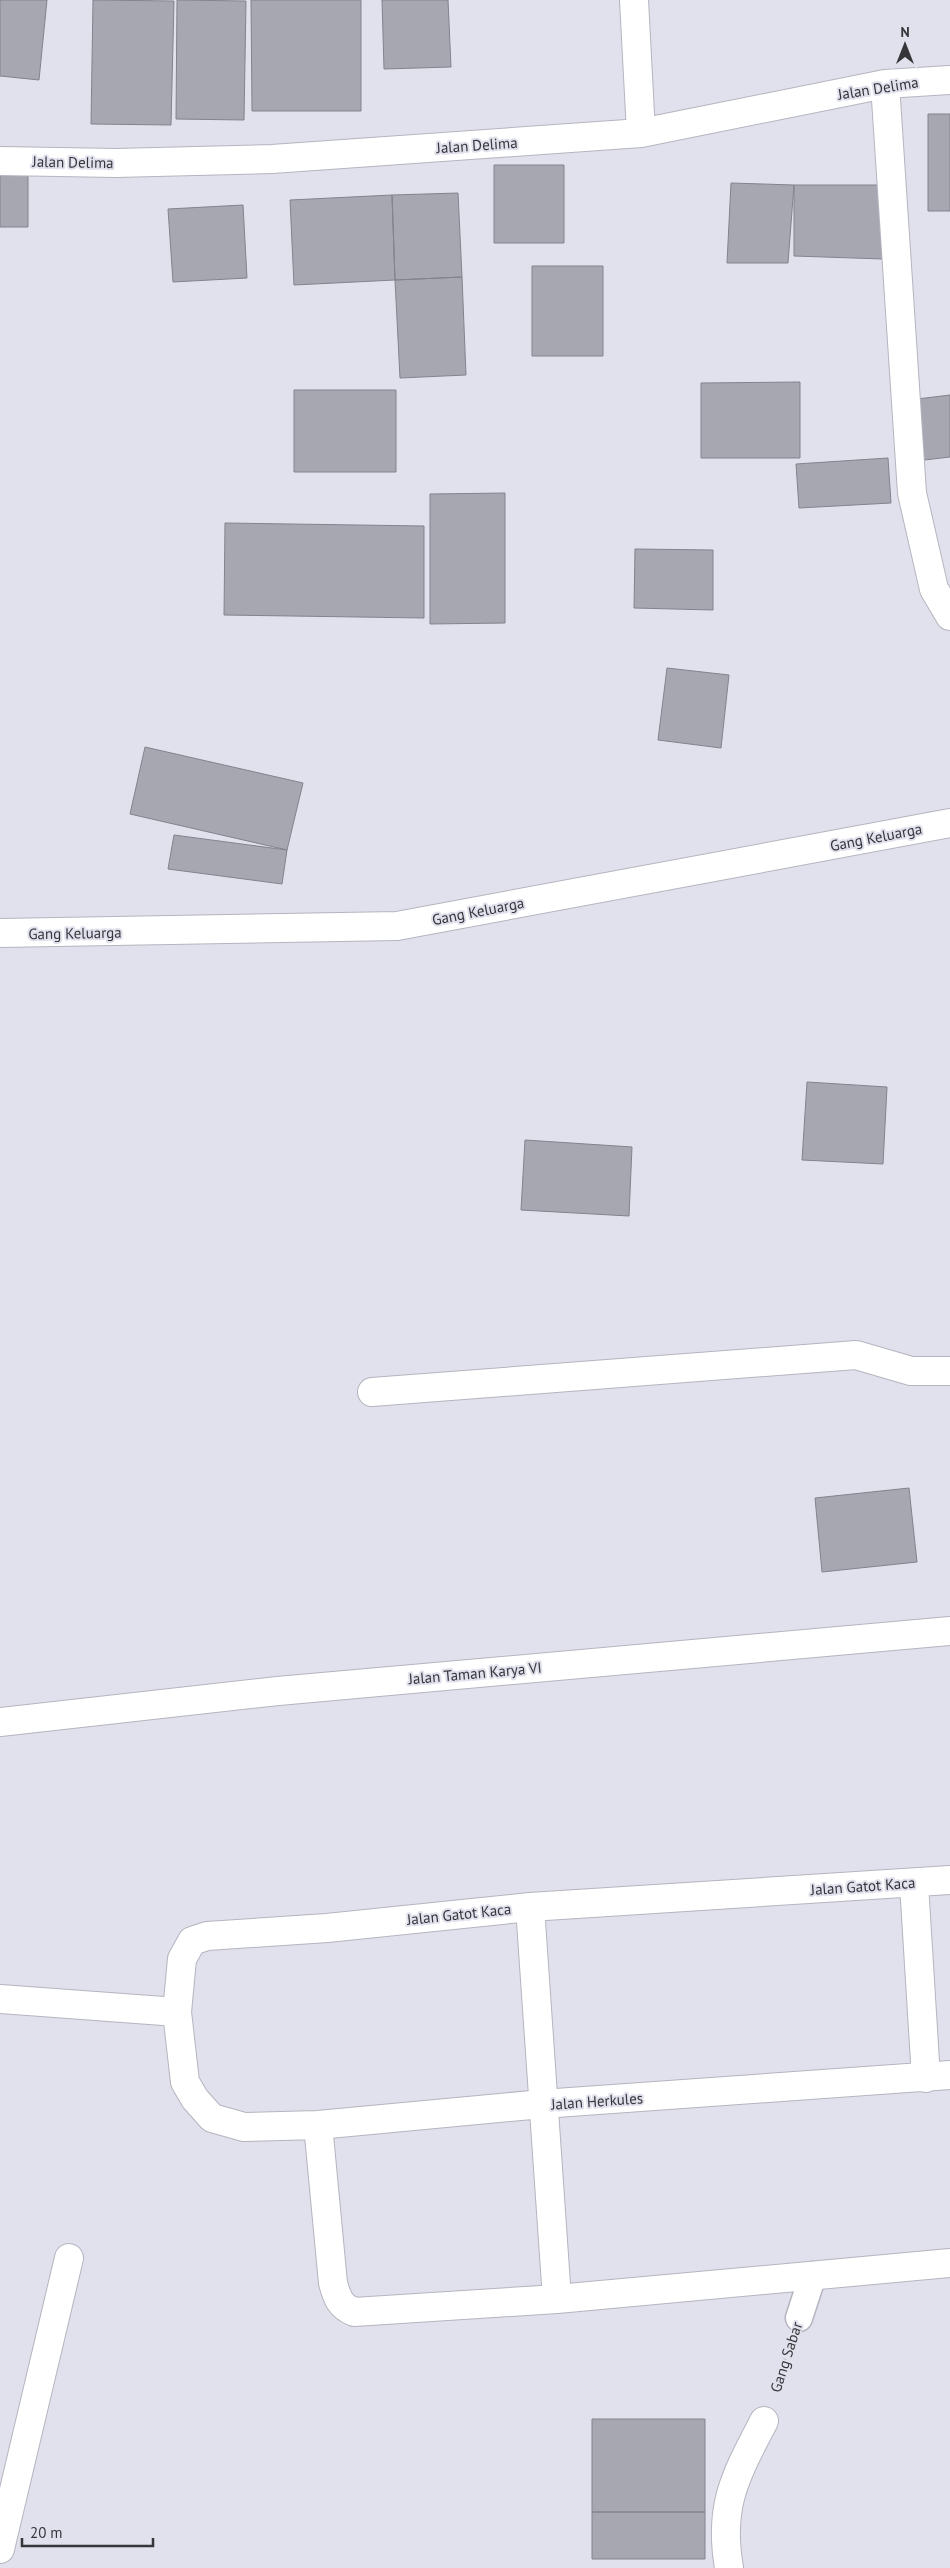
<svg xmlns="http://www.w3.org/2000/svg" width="950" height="2568" font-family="'PT Sans',sans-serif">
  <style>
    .building { fill: #a6a7b1; stroke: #82838c }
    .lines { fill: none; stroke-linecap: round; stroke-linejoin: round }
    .lane-casing { stroke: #b4b5bf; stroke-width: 29 }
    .street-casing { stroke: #b4b5bf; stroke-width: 30 }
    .path { stroke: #9b9ca4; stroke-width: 3; stroke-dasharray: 2.5 4; stroke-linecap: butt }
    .lane { stroke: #fff; stroke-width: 26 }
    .street { stroke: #fff; stroke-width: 28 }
    .labels { text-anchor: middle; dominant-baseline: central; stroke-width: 4; stroke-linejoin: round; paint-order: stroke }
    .street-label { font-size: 15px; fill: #35353a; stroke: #e0e1ec }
  </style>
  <rect width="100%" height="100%" fill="#e0e1ec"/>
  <path class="building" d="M0 0H47L39 80 0 76Z
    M93 0 174 1 171 125 91 124Z
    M177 0 246 1 244 120 176 119Z
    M251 0H361V111H252Z
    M382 0H448L451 67 384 69Z
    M928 114H950V211H928Z
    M494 165H564V243H494Z
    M0 173H28V227H0Z
    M731 183 794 185 788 263H727Z
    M794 185H886L883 259 794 256Z
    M458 193 462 277 395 280 392 195Z
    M392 195 395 280 294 285 290 200Z
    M243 205 247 278 173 282 168 209Z
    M532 266H603V356H532Z
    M462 277 466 375 400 378 395 280Z
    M800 382V458H701V383Z
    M294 390H396V472H294Z
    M950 395V457L916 461 909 400Z
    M888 458 891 503 799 508 796 464Z
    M505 493V623L430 624V494Z
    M225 523 424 526V618L224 615Z
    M635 549 713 550V610L634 608Z
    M667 668 729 675 721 748 658 740Z
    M145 747 303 783 287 850 130 814Z
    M174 835 287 850 282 884 168 869Z
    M807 1082 887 1087 883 1164 802 1160Z
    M525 1140 632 1147 629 1216 521 1210Z
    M909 1488 917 1562 822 1572 815 1498Z
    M592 2419H705V2512H592Z
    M592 2512H705V2559H592Z"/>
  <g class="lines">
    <g class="lane-casing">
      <path id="lane" d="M799 2318 813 2275"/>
    </g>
    <g class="street-casing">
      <path id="street" d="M634 0 641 133
        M885 84 912 493 934 589 950 616
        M0 161 116 163 272 159 641 133 885 84 950 80
        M0 933 397 926 950 823
        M372 1392 856 1355 911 1371H950
        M0 1722 278 1691 950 1631
        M950 1880 530 1907 327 1928 207 1936 192 1941 182 1959 177 2012 185 2082 195 2099 212 2118 244 2127 318 2125 542 2104 950 2075
        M914 1884 926 2078
        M530 1907 557 2299
        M0 1999 177 2012
        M318 2125 333 2283C337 2298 340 2306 354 2312L557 2299 950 2263
        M0 2549 69 2258
        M729 2568C718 2505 736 2475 764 2421"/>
    </g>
    <path class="path" d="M776 2386 787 2352"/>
    <use href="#lane" class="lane"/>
    <use href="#street" class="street"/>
  </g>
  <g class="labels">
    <g class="street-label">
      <text transform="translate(878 88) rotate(-9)">Jalan Delima</text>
      <text transform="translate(477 145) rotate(-4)">Jalan Delima</text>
      <text transform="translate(73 162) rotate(1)">Jalan Delima</text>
      <text transform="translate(876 837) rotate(-11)">Gang Keluarga</text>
      <text transform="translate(478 911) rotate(-11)">Gang Keluarga</text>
      <text transform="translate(75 933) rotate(-1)">Gang Keluarga</text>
      <text transform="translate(475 1673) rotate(-5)">Jalan Taman Karya VI</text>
      <text transform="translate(863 1886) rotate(-4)">Jalan Gatot Kaca</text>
      <text transform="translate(459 1914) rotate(-6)">Jalan Gatot Kaca</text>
      <text transform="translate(597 2101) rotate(-4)">Jalan Herkules</text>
      <text transform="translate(786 2357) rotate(-72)">Gang Sabar</text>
    </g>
  </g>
  <g transform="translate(905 45)" stroke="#e0e1ec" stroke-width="4" paint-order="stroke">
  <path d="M0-4L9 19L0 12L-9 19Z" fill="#35353a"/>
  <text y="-8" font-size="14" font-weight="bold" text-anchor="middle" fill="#35353a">N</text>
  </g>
  <path d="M22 2538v8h131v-8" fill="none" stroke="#35353a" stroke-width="2.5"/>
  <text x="30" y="2538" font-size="15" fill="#35353a" stroke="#e0e1ec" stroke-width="4" paint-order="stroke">20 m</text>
</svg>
